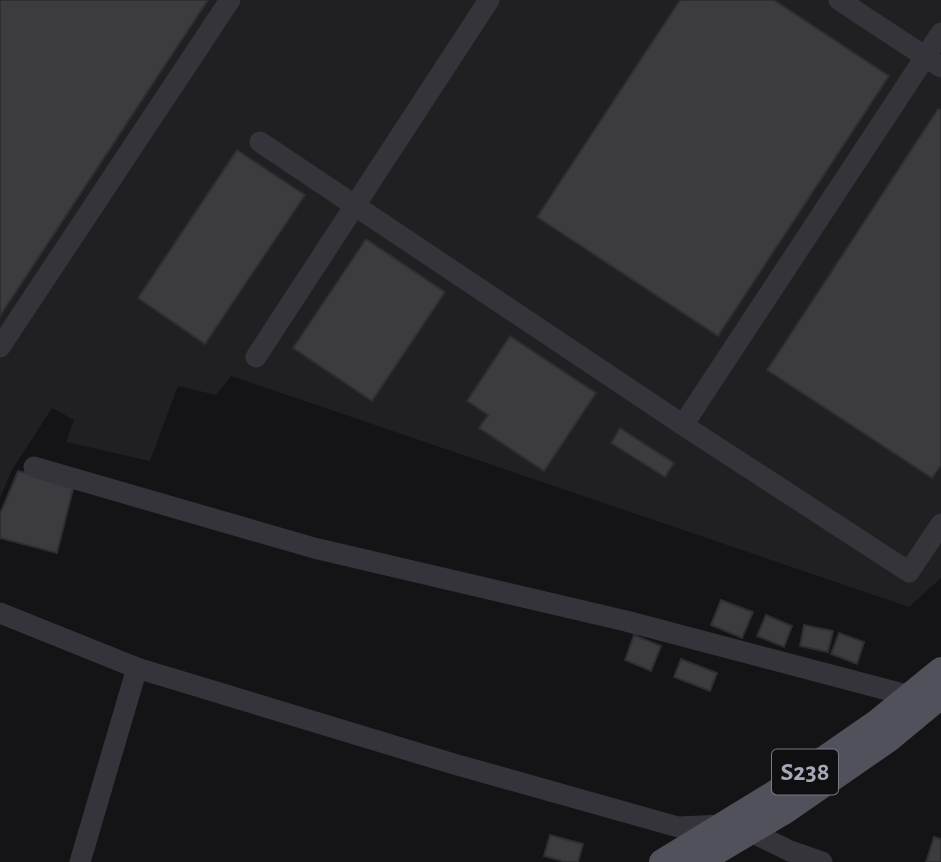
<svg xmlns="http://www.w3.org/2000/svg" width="941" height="862" font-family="'Alegreya Sans',sans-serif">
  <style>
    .built { fill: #201f22 }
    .building { fill: #3b3b40; stroke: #2e2d31; stroke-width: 2 }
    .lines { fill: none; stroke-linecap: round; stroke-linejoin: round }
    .minor { stroke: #34343a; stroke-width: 21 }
    .major { stroke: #50515a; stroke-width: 26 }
    .labels { text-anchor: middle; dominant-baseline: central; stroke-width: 5; stroke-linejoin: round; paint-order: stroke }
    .shield { fill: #0f0e10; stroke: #777a85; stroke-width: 2 }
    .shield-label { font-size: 26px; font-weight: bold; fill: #a4a8b7 }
  </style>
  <rect width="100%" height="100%" fill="#141315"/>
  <path class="built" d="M0 0H941V578L909 607 231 376 216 395 178 386 150 461 66 442 74 420 52 408 12 470 0 498Z"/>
  <path class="building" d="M0 0H208L0 316Z
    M680 0H774L889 76 718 336 537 217Z
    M938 109 941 110V465L932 478 767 370Z
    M237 150 305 195 205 344 138 298Z
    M366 239 445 292 372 401 293 348Z
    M510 336 596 393 544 471 479 428 488 415 467 401Z
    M620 428 674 463 665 477 611 443Z
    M18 471 74 485 57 553 0 538V514Z
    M721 600 753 612 742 638 711 625Z
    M766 615 792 626 784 647 757 636Z
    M804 625 833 631 828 652 800 646Z
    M839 633 864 642 857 664 831 654Z
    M634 635 661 646 651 671 625 660Z
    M681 659 717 673 710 691 674 677Z
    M550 835 583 844 578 862H566L544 856Z
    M934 837 941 839V862H926Z"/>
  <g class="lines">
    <path class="minor" d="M839 0 941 67
      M260 142 683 425 909 572 941 524
      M0 347 230 0
      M256 357 489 0
      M683 425 941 33
      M34 467 314 548 626 621 918 698
      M0 613 137 668 454 764 678 827 723 825 751 832 790 851 822 862
      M80 862 137 668"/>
    <path class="major" d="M662 862 775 793 876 723 941 670
      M699 862 785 811 889 739 941 696"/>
  </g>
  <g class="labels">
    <rect class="shield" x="772" y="749.5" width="66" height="45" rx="5"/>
    <g class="shield-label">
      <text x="805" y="772">S238</text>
    </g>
  </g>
</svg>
